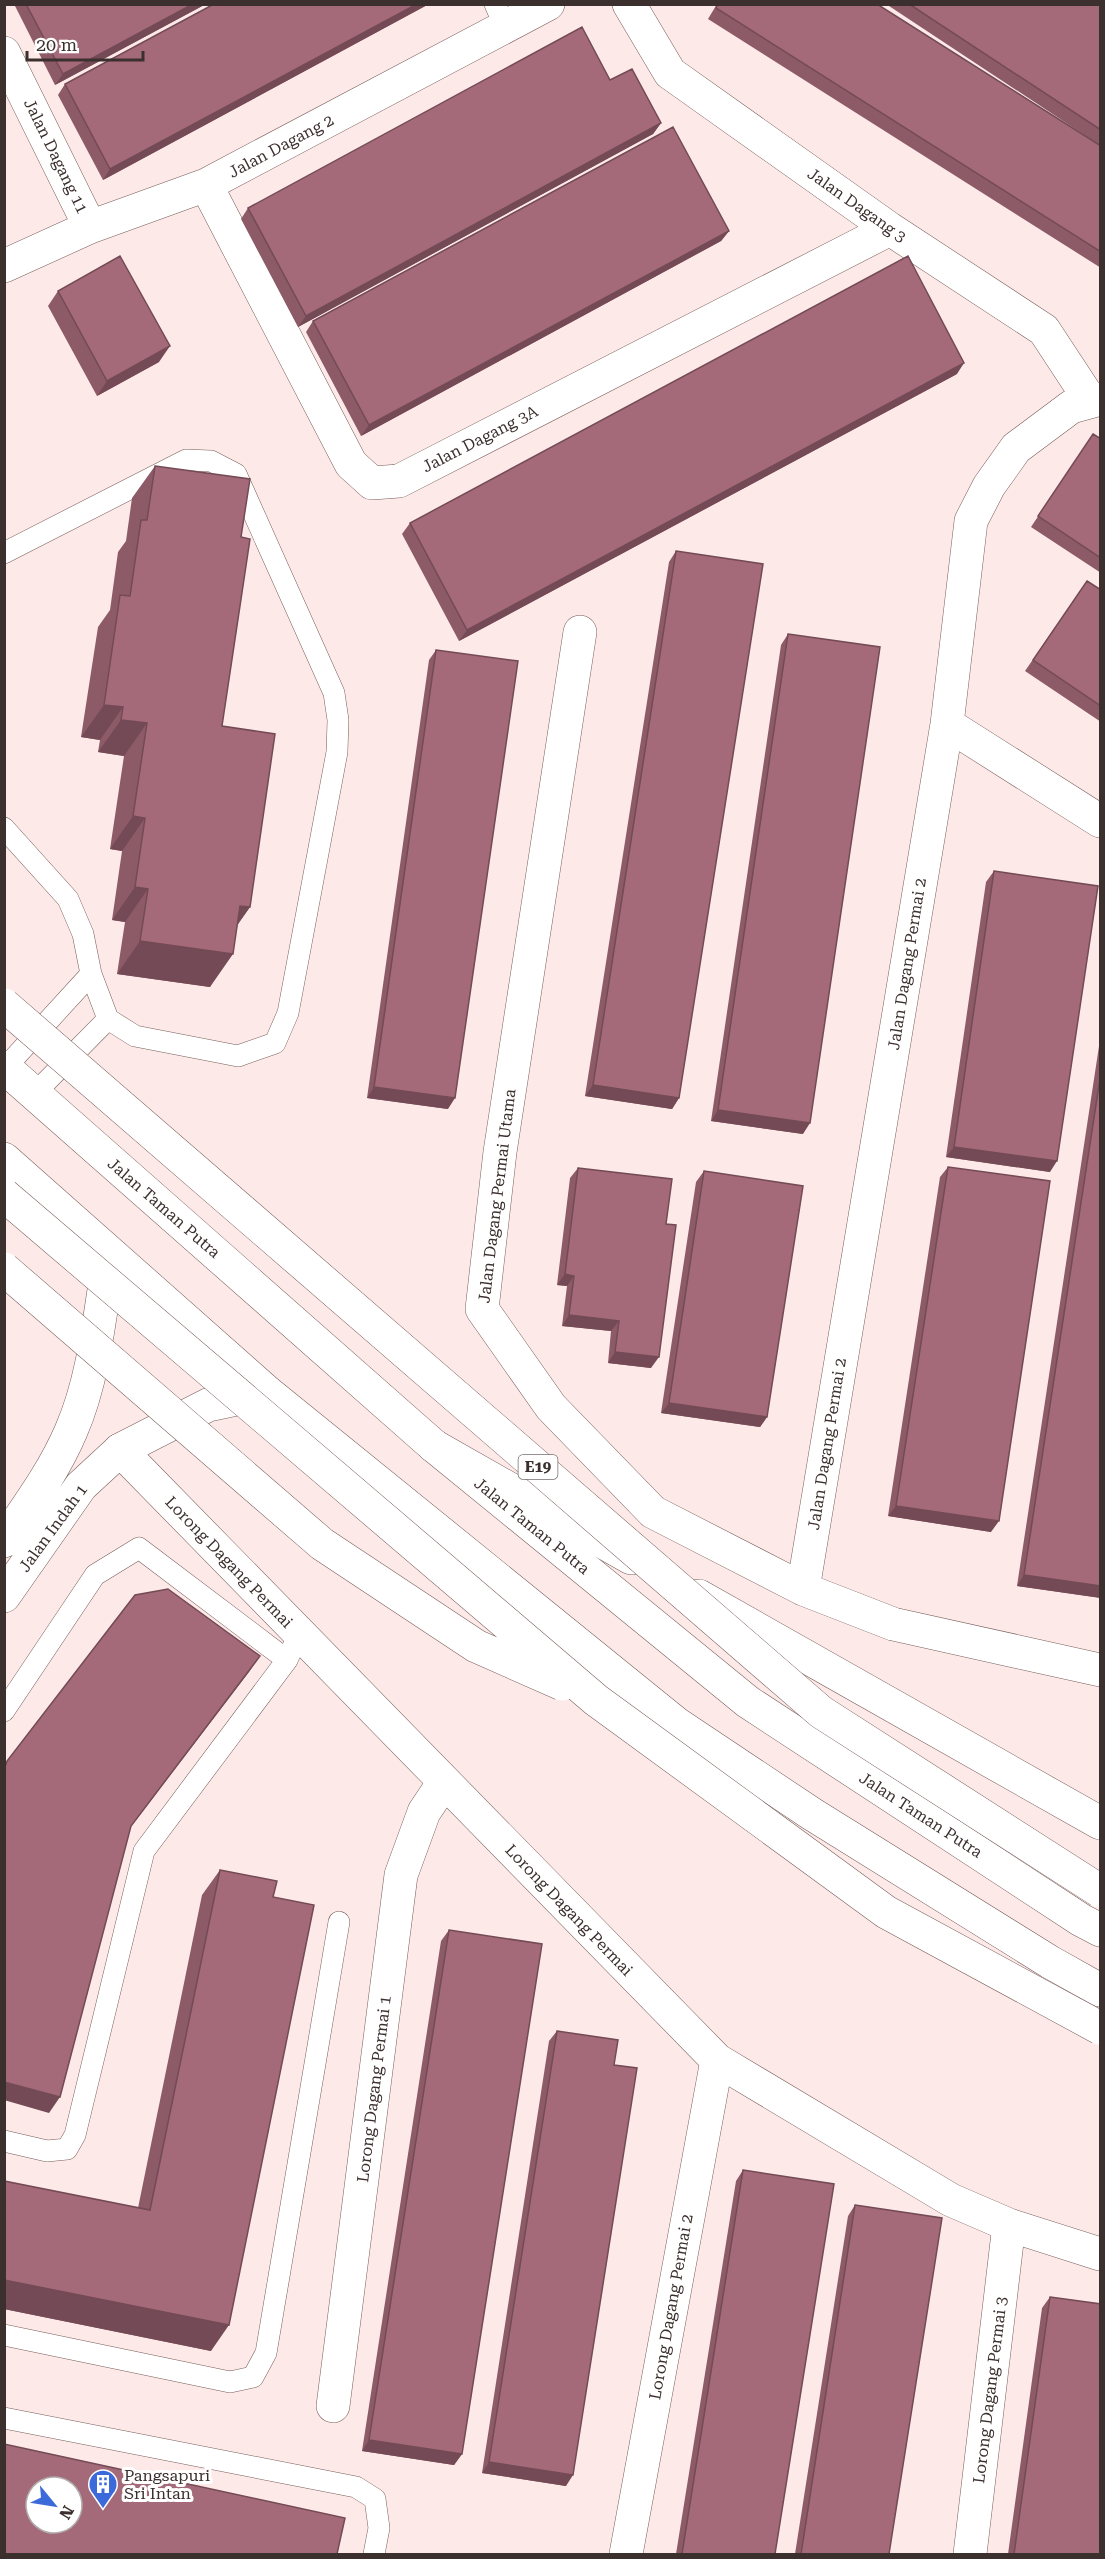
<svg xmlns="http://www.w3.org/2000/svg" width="1105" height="2559" font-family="'Roboto Serif',serif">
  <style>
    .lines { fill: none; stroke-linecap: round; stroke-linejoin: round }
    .service-casing { stroke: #785e5b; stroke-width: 22 }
    .minor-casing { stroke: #785e5b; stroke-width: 34 }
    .tertiary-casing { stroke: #785e5b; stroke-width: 34 }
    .motorway-casing { stroke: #785e5b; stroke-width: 34 }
    .service { stroke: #fff; stroke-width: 21 }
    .minor { stroke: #fff; stroke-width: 33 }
    .tertiary { stroke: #fff; stroke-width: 33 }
    .motorway { stroke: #fff; stroke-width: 33 }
    .motorway-bridge-casing { stroke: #785e5b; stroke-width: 34; stroke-linecap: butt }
    .motorway-bridge { stroke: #fff; stroke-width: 33 }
    .wall { fill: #8d5b68 }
    .shaded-wall { fill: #734a55 }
    .building { fill: #a46a79; stroke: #734a55; stroke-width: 1.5; fill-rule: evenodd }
    .labels { text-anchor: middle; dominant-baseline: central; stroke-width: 6; stroke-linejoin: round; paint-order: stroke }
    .shield { fill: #fff; stroke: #766e6d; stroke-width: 1.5 }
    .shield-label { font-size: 15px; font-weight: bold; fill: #3c302f }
    .street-label { font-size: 16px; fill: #3c302f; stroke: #fff }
    .poi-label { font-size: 16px; fill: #3c302f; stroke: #fff; text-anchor: start }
  </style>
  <rect width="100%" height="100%" fill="#fdeae8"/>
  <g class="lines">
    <g class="service-casing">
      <path id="service" d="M495 4 505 27
        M4 553 186 460 211 461 236 474 334 693 338 720 337 752 288 1013 275 1043 238 1056 135 1036 108 1019 91 974 83 934 68 899 4 828
        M5 1068 91 974
        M34 1094 108 1019
        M4 1711 95 1575 139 1548 287 1660
        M4 2141 47 2151 67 2149 75 2135 144 1851 287 1660 299 1634
        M4 2335 230 2382 253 2377 266 2353 339 1922
        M4 2418 356 2487 375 2499 379 2528 374 2554"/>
    </g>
    <g class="minor-casing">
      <path id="minor" d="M629 4 670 73 890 229 1044 330 1090 400
        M4 53 90 227
        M206 185 351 464 372 483 399 481 890 229
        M4 266 90 227 206 185 548 4
        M580 632 500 1152 482 1309 551 1407 653 1512 803 1589 893 1624 1100 1670
        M947 724 1100 821
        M120 1450 717 2060 951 2200 1009 2225 1100 2254
        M803 1589 947 724 971 521 989 486 1016 448 1071 407 1100 399
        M333 2406 401 1875 424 1812 444 1782
        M626 2554 717 2060
        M970 2554 1009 2225"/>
    </g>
    <g class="tertiary-casing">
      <path id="tertiary" d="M4 1067 434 1446 748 1702 1081 1920 1100 1930
        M4 1159 267 1392 677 1724 812 1814 1050 1962 1100 1990
        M4 1541C28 1506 54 1471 71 1431 94 1379 100 1313 109 1257
        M4 1596 81 1486 120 1450 208 1405 265 1393"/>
    </g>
    <g class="motorway-casing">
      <path id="motorway" d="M434 1446 631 1558
        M699 1596 1100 1823"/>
    </g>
    <use href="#service" class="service"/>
    <use href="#minor" class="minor"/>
    <use href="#tertiary" class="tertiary"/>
    <use href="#motorway" class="motorway"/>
    <g class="motorway-bridge-casing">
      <path id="motorway-bridge" d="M4 1005 821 1712 1100 1891
        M4 1195 596 1700 886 1912 1100 2028
        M4 1269 322 1544 476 1646 562 1684"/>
    </g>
    <use href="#motorway-bridge" class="motorway-bridge"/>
  </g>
  <path class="wall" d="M14 4H206L55 85Z
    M214 4H429L103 180 58 95 65 84Z
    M717 4H877L1101 146V268L708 19Z
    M886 4H1101V146Z
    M610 80 661 123 653 134 298 327 241 219 248 208Z
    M729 231 721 241 361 436 306 332 313 321Z
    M58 291 159 362 97 396 48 306Z
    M957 374 459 641 402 534 410 523Z
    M1093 434 1101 439V573L1031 527Z
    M155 466 241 537 222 726 250 907 237 925 210 987 117 974 125 922 112 920 122 851 110 849 124 756 98 752 100 740 81 737 98 627 110 610 118 552 126 541 132 498Z
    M676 551 679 1098 672 1109 585 1096 669 562Z
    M1087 581 1101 590V722L1025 671Z
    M788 634 803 1134 711 1121 781 645Z
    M436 650 448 1109 367 1098 429 660Z
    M994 871 1050 1172 946 1157 986 882Z
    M1101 1033V1598L1017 1586Z
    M948 1167 991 1532 888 1516 940 1177Z
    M578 1168 666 1224 651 1368 608 1363 611 1331 562 1326 567 1286 557 1285 570 1178Z
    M704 1171 767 1417 760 1427 661 1413 696 1182Z
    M220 1870 273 1897 211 2351 4 2309V2181L138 2208 202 1895Z
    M449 1930 462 2454 454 2465 362 2451 441 1941Z
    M557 2031 614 2065 566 2486 482 2473 549 2041Z
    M743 2170 775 2554H676L736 2181Z
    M855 2205 889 2554H795L848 2216Z
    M1050 2297 1101 2554H1008L1042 2308Z"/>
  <path class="shaded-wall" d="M193 4H206L55 85 63 74Z
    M417 4H429L103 180 110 169Z
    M661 123 653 134 298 327 306 316Z
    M729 231 721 241 361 436 369 425Z
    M170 346 159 362 97 396 107 381Z
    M964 363 957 374 459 641 467 630Z
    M104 705 123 707 100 740 81 737Z
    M121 720 147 723 124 756 98 752Z
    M133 816 145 818 122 851 110 849Z
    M135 887 148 889 125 922 112 920Z
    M240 906 250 907 227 940Z
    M140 941 233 954 210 987 117 974Z
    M593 1085 679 1098 672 1109 585 1096Z
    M374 1087 455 1098 448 1109 367 1098Z
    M718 1110 810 1123 803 1134 711 1121Z
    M954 1147 1057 1161 1050 1172 946 1157Z
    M565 1274 574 1276 567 1286 557 1285Z
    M569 1315 619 1321 611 1331 562 1326Z
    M615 1352 659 1357 651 1368 608 1363Z
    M669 1403 767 1417 760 1427 661 1413Z
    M896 1506 999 1521 991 1532 888 1516Z
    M1024 1575 1101 1586V1598L1017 1586Z
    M260 1656 249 1672 120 1841 131 1826Z
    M4 2082 60 2097 49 2113 4 2100Z
    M4 2280 229 2325 211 2351 4 2309Z
    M369 2440 462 2454 454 2465 362 2451Z
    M489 2462 573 2475 566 2486 482 2473Z"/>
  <path class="building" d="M26 4H193L63 74Z
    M214 4H417L110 169 65 84Z
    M718 4H877L1101 146V252L716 8Z
    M909 4H1101V130Z
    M582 27 610 80 632 69 661 123 306 316 248 208Z
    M673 127 729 231 369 425 313 321Z
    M120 256 170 346 107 381 58 291Z
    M908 256 964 363 467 630 410 523Z
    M1093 434 1101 439V558L1038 516Z
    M155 466 250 479 241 537 250 539 222 726 275 734 250 907 240 906 233 954 140 941 148 889 135 887 145 818 133 816 147 723 121 720 123 707 104 705 120 595 130 596 141 520H147Z
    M676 551 763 564 679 1098 593 1085Z
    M1087 581 1101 590V706L1033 660Z
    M788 634 880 647 810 1123 718 1110Z
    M436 650 518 661 455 1098 374 1087Z
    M994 871 1098 886 1057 1161 954 1147Z
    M1101 1072V1586L1024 1575Z
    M948 1167 1050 1181 999 1521 896 1506Z
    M578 1168 672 1179 666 1224 676 1225 659 1357 615 1352 619 1321 569 1315 574 1276 565 1274Z
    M704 1171 803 1186 767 1417 669 1403Z
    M168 1589 260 1656 131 1826 60 2097 4 2082V1770L7 1761 135 1595Z
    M220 1870 277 1881 273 1897 314 1905 229 2325 4 2280V2181L150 2210Z
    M449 1930 542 1944 462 2454 369 2440Z
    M557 2031 618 2040 614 2065 637 2068 573 2475 489 2462Z
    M743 2170 834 2184 775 2554H682Z
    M855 2205 942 2218 889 2554H801Z
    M1050 2297 1101 2304V2554H1014Z
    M4 2444 345 2518 337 2554H4ZM36 2487H72V2523H36Z"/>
  <defs>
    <g id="building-pin" transform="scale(1.5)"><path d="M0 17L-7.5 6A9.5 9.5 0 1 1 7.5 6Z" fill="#3d6ada" stroke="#fff"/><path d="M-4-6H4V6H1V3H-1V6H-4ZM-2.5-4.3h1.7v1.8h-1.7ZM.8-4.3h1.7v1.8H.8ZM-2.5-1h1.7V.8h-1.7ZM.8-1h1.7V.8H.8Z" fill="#fff"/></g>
  </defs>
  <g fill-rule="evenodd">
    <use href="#building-pin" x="103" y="2484"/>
  </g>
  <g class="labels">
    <rect class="shield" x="518.5" y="1455" width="39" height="24" rx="4.5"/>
    <g class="shield-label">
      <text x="538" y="1467">E19</text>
    </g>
    <g class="street-label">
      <text transform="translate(281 146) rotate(-28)">Jalan Dagang 2</text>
      <text transform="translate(56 156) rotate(64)">Jalan Dagang 11</text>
      <text transform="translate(857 205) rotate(35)">Jalan Dagang 3</text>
      <text transform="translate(480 439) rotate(-27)">Jalan Dagang 3A</text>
      <text transform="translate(907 964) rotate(-81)">Jalan Dagang Permai 2</text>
      <text transform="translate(497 1196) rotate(-83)">Jalan Dagang Permai Utama</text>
      <text transform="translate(164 1208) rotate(41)">Jalan Taman Putra</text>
      <text transform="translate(827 1444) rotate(-81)">Jalan Dagang Permai 2</text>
      <text transform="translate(532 1526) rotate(39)">Jalan Taman Putra</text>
      <text transform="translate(53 1528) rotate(-54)">Jalan Indah 1</text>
      <text transform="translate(229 1562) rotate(46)">Lorong Dagang Permai</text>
      <text transform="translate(921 1815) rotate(33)">Jalan Taman Putra</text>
      <text transform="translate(569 1910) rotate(46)">Lorong Dagang Permai</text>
      <text transform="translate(374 2089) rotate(-83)">Lorong Dagang Permai 1</text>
      <text transform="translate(671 2307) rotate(-80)">Lorong Dagang Permai 2</text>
      <text transform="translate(990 2390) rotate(-83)">Lorong Dagang Permai 3</text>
    </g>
    <g class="poi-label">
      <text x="124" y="2475">Pangsapuri<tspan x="124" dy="18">Sri Intan</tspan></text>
    </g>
  </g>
  <rect width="1105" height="2559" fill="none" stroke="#3c302f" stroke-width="12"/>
  <g transform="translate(54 2505) rotate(120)"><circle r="28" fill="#ffffff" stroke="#b1acac" stroke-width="1.5"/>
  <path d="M0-4.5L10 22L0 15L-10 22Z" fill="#3d6ada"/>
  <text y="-9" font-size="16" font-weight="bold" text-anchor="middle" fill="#3c302f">N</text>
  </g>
  <path d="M27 51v9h116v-9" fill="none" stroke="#3c302f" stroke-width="3"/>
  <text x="36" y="51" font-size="18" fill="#3c302f" stroke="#ffffff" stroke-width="4.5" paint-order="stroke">20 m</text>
</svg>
